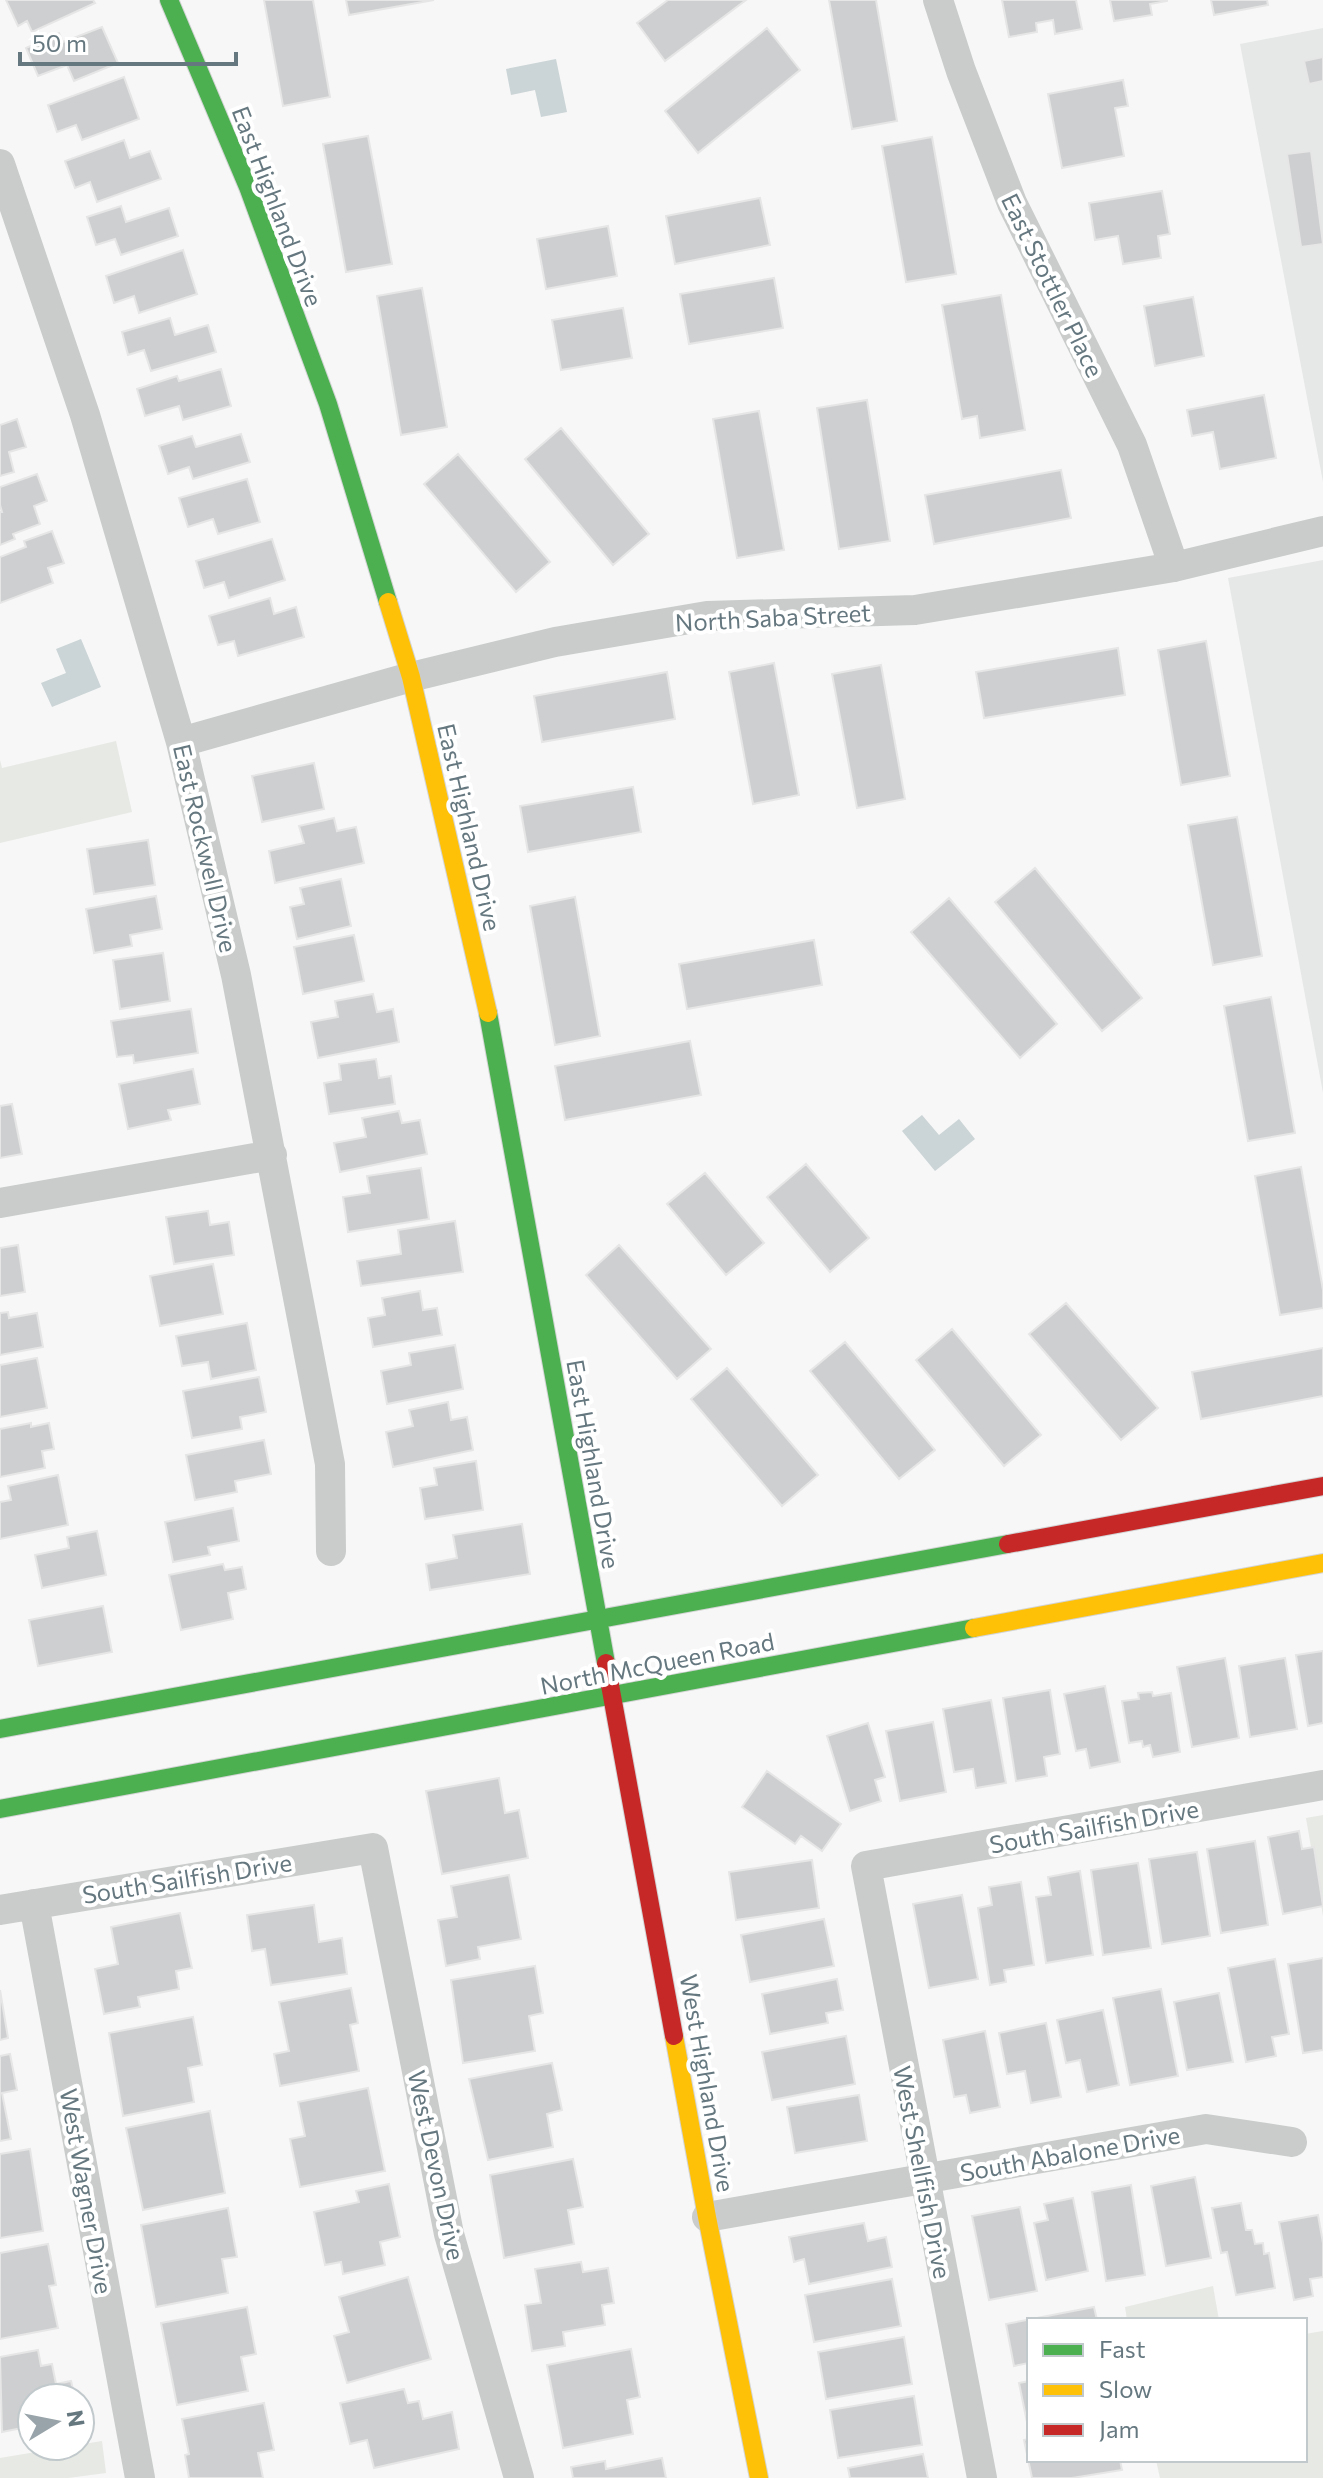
<svg xmlns="http://www.w3.org/2000/svg" width="1323" height="2478" font-family="Commissioner,sans-serif">
  <style>
    .built { fill: #e6e8e7 }
    .green { fill: #e6e9e4 }
    .water { fill: #cbd4d6 }
    .building { fill: #cecfd0; stroke: #e6e6e6; stroke-width: 2 }
    .lines { fill: none; stroke-linecap: round; stroke-linejoin: round }
    .fast-casing { stroke: #d3d4d5; stroke-width: 20 }
    .slow-casing { stroke: #d3d4d5; stroke-width: 20 }
    .jam-casing { stroke: #d3d4d5; stroke-width: 20 }
    .street { stroke: #cacccc; stroke-width: 30 }
    .fast { stroke: #4caf50; stroke-width: 18 }
    .slow { stroke: #ffc107; stroke-width: 18 }
    .jam { stroke: #c62828; stroke-width: 18 }
    .labels { text-anchor: middle; dominant-baseline: central; stroke-width: 8; stroke-linejoin: round; paint-order: stroke }
    .street-label { font-size: 24px; fill: #65777f; stroke: #fff }
  </style>
  <rect width="100%" height="100%" fill="#f7f7f7"/>
  <path class="built" d="M1323 28V482L1240 44Z
    M1323 560V1093L1228 578Z"/>
  <path class="green" d="M116 741 132 812 0 843V760L2 768Z
    M1323 1815V1916L1306 1818Z
    M1213 2286 1219 2320H1127L1125 2307Z
    M1323 2331V2478H1160L1156 2460H1305V2334Z
    M102 2441 106 2473 68 2478H0V2458Z"/>
  <path class="water" d="M556 59 567 112 541 117 535 90 511 95 506 69Z
    M81 639 101 687 52 707 41 683 66 673 56 649Z
    M922 1115 939 1135 959 1119 975 1139 935 1171 902 1131Z"/>
  <path class="building" d="M6 0H93L95 3 32 32 27 21 18 26Z
    M264 0H313L330 97 283 106Z
    M346 0H434L349 15Z
    M668 0H746L665 61 637 23Z
    M829 0H876L897 121 852 129Z
    M1002 0H1076L1082 29 1055 34 1053 20 1036 23 1037 32 1009 37Z
    M1110 0H1167V1L1150 4 1152 15 1114 21Z
    M1211 0H1267L1268 5 1214 15Z
    M102 27 118 63 74 81 67 65 38 76 26 48 59 33 63 42Z
    M767 28 800 70 698 153 665 111Z
    M1323 57V81L1309 84 1304 61Z
    M124 77 139 119 82 140 76 125 57 132 48 105Z
    M1123 80 1128 106 1115 108 1124 156 1062 168 1048 94Z
    M368 136 392 264 346 272 323 144Z
    M932 137 956 274 906 282 882 146Z
    M124 140 130 158 150 151 161 179 97 202 90 182 75 188 65 161Z
    M1311 151 1323 244 1301 247 1287 154Z
    M1162 191 1170 234 1158 236 1161 258 1123 264 1118 236 1095 240 1089 203Z
    M760 198 770 245 675 264 666 216Z
    M121 206 126 222 169 208 178 236 121 255 115 239 96 245 87 217Z
    M608 226 617 276 546 289 537 239Z
    M183 250 197 294 139 313 134 296 114 303 106 276Z
    M774 278 783 328 689 344 680 294Z
    M422 288 447 427 401 435 377 296Z
    M1001 295 1025 430 980 438 977 416 962 419 942 305Z
    M1193 297 1204 356 1155 366 1144 306Z
    M623 308 632 358 561 370 552 320Z
    M170 318 175 335 208 325 216 352 151 371 144 350 128 355 122 332Z
    M221 369 231 406 183 420 179 406 145 416 137 389 177 376 179 381Z
    M1264 395 1276 458 1220 469 1213 432 1192 436 1187 410Z
    M867 400 890 541 839 549 817 408Z
    M759 411 784 550 737 558 713 419Z
    M17 419 26 447 9 452 14 472 0 476V425Z
    M561 428 649 534 613 565 525 459Z
    M241 434 250 462 193 479 189 467 168 474 159 446 192 436 196 447Z
    M458 454 550 562 516 592 424 484Z
    M1061 470 1071 518 934 544 925 495Z
    M37 474 47 501 34 506 40 524 13 534 15 539 0 545V512H2L0 505V487Z
    M247 479 260 522 218 534 213 519 188 527 179 498Z
    M52 531 64 563 48 568 53 583 0 603V557L26 547 24 541Z
    M272 539 285 580 229 598 224 582 204 588 196 561Z
    M270 598 274 614 296 607 304 637 238 656 234 641 218 645 209 616Z
    M1206 641 1230 776 1181 785 1158 650Z
    M1118 648 1125 695 984 718 976 672Z
    M774 663 799 795 753 804 729 672Z
    M881 665 905 799 857 808 832 674Z
    M667 672 675 719 542 742 534 696Z
    M314 763 324 809 262 822 252 776Z
    M633 787 641 832 528 852 520 806Z
    M1237 817 1262 956 1213 965 1188 825Z
    M334 818 337 831 356 827 364 863 275 883 269 851 304 843 299 826Z
    M148 840 155 885 94 894 87 849Z
    M1035 868 1142 998 1102 1031 995 902Z
    M341 879 351 926 297 939 290 907 304 904 300 888Z
    M156 896 162 929 130 935 132 946 94 953 86 909Z
    M575 897 600 1036 555 1045 530 906Z
    M949 898 1057 1024 1020 1058 911 932Z
    M354 935 364 981 303 994 294 947Z
    M814 940 822 985 687 1009 679 964Z
    M163 953 170 1001 120 1009 113 960Z
    M373 994 377 1012 393 1009 399 1042 318 1058 311 1022 338 1017 335 1001Z
    M1271 997 1295 1133 1248 1141 1224 1006Z
    M191 1009 198 1053 134 1063 133 1055 117 1057 111 1021Z
    M690 1041 701 1095 565 1120 555 1066Z
    M376 1059 379 1078 391 1076 395 1104 329 1114 324 1083 341 1080 339 1064Z
    M193 1069 200 1104 168 1110 171 1120 128 1129 119 1084Z
    M12 1104 22 1154 0 1158V1106Z
    M399 1111 402 1123 420 1120 427 1154 340 1172 334 1143 366 1137 362 1118Z
    M806 1164 869 1238 830 1272 767 1197Z
    M1301 1167 1323 1290V1308L1280 1315 1255 1176Z
    M421 1168 429 1219 348 1232 343 1197 370 1193 367 1176Z
    M705 1173 764 1243 726 1275 667 1204Z
    M208 1211 210 1225 229 1222 234 1255 174 1264 166 1217Z
    M455 1221 463 1272 361 1286 357 1261 401 1254 398 1230Z
    M18 1245 25 1292 0 1296V1248Z
    M619 1245 711 1349 677 1379 586 1275Z
    M213 1264 223 1314 160 1326 150 1276Z
    M420 1291 423 1310 437 1308 442 1335 373 1347 368 1318 385 1315 382 1298Z
    M1066 1303 1158 1408 1121 1440 1029 1334Z
    M8 1312 9 1318 37 1313 43 1347 0 1355V1313Z
    M247 1323 256 1370 211 1379 208 1362 182 1366 176 1336Z
    M952 1329 1041 1435 1004 1466 916 1360Z
    M845 1342 935 1450 899 1479 810 1371Z
    M455 1345 463 1389 387 1404 381 1371 411 1365 409 1353Z
    M1323 1348V1396L1201 1419 1192 1372Z
    M37 1358 47 1408 0 1417V1365Z
    M727 1368 818 1475 782 1506 691 1399Z
    M259 1377 266 1412 240 1417 242 1429 192 1438 183 1391Z
    M448 1402 451 1420 467 1417 473 1450 393 1467 386 1432 413 1426 409 1410Z
    M31 1423V1427L49 1423 54 1449 42 1451 45 1468 0 1477V1429Z
    M264 1440 271 1474 235 1481 237 1492 195 1500 186 1455Z
    M476 1461 483 1510 425 1519 420 1488 437 1485 434 1468Z
    M58 1475 68 1525 0 1539V1502L11 1500 8 1486Z
    M233 1508 239 1541 208 1547 210 1555 173 1562 165 1522Z
    M522 1524 530 1574 430 1590 426 1564 457 1558 453 1535Z
    M97 1531 106 1575 42 1588 35 1555 69 1548 67 1537Z
    M223 1564 225 1570 242 1567 246 1589 228 1593 233 1619 181 1630 169 1575Z
    M103 1606 112 1652 38 1666 29 1620Z
    M1323 1651V1723L1308 1726 1296 1655Z
    M1225 1658 1239 1738 1192 1747 1177 1667Z
    M1285 1658 1297 1729 1250 1737 1239 1666Z
    M1105 1686 1120 1762 1090 1768 1086 1749 1076 1751 1064 1694Z
    M1050 1690 1060 1754 1044 1757 1047 1776 1016 1781 1003 1698Z
    M1152 1692 1153 1696 1171 1693 1180 1752 1153 1757 1150 1745 1143 1747 1142 1741 1129 1743 1122 1701 1139 1699 1138 1693Z
    M991 1700 1006 1783 976 1788 973 1769 954 1772 943 1709Z
    M933 1722 946 1792 900 1801 886 1731Z
    M868 1723 885 1777 875 1780 881 1801 850 1811 827 1736Z
    M767 1771 841 1824 822 1851 801 1836 795 1844 742 1807Z
    M499 1778 505 1813 519 1810 528 1858 442 1874 426 1791Z
    M1299 1831 1302 1849 1314 1847 1323 1906 1283 1914 1268 1837Z
    M1255 1841 1268 1925 1221 1933 1207 1849Z
    M1197 1852 1210 1936 1162 1944 1149 1859Z
    M812 1860 819 1908 736 1920 729 1872Z
    M1138 1863 1151 1948 1103 1955 1091 1870Z
    M1080 1871 1093 1955 1046 1963 1036 1897 1051 1895 1048 1877Z
    M509 1875 521 1939 478 1947 480 1959 446 1966 438 1920 457 1917 451 1886Z
    M1021 1882 1034 1965 1004 1970 1006 1982 990 1985 978 1908 992 1905 989 1887Z
    M962 1895 978 1979 929 1988 913 1904Z
    M314 1905 319 1942 342 1938 347 1974 271 1985 265 1949 252 1951 247 1915Z
    M180 1913 192 1968 176 1971 179 1989 138 1997 140 2007 104 2014 95 1969 118 1964 111 1927Z
    M824 1919 834 1966 750 1982 741 1935Z
    M1323 1958V2050L1303 2053 1288 1964Z
    M1275 1959 1289 2034 1272 2037 1276 2056 1246 2062 1228 1968Z
    M535 1966 543 2013 529 2016 535 2051 463 2063 451 1980Z
    M837 1979 843 2010 826 2013 828 2023 770 2034 762 1994Z
    M351 1988 358 2023 350 2025 359 2071 280 2086 274 2054 289 2051 279 2002Z
    M1161 1989 1178 2076 1130 2085 1113 1998Z
    M0 1990 8 2038 0 2040Z
    M1219 1993 1233 2062 1187 2070 1174 2002Z
    M1103 2010 1119 2085 1087 2092 1080 2060 1066 2063 1057 2020Z
    M193 2017 202 2065 188 2068 194 2102 123 2116 109 2033Z
    M1046 2023 1061 2097 1031 2103 1025 2071 1007 2074 999 2033Z
    M985 2031 1000 2107 970 2113 966 2095 954 2097 943 2040Z
    M846 2036 855 2084 772 2100 762 2052Z
    M10 2054 17 2090 2 2093 11 2139 0 2141V2056Z
    M552 2063 562 2110 547 2114 553 2147 488 2160 469 2079Z
    M368 2088 385 2171 300 2187 290 2139 305 2136 298 2102Z
    M859 2095 867 2141 795 2153 787 2107Z
    M210 2111 225 2193 143 2210 126 2128Z
    M30 2149 43 2231 0 2238V2154Z
    M573 2159 583 2207 568 2210 574 2244 504 2258 490 2175Z
    M1195 2177 1211 2258 1166 2266 1151 2186Z
    M389 2184 400 2237 380 2242 385 2265 343 2274 341 2262 325 2265 314 2212 359 2202 356 2191Z
    M1131 2185 1145 2275 1106 2281 1092 2192Z
    M1073 2198 1088 2271 1046 2280 1034 2223 1048 2220 1044 2204Z
    M1241 2203 1246 2230H1252L1255 2244 1263 2243 1264 2254 1269 2253 1275 2288 1236 2295 1227 2252 1221 2253 1212 2208Z
    M1020 2207 1037 2291 989 2300 972 2216Z
    M228 2208 237 2257 222 2259 228 2293 156 2307 141 2225Z
    M1318 2215 1323 2243V2277L1310 2279 1313 2296 1294 2300 1279 2222Z
    M864 2223 868 2241 886 2237 892 2267 809 2284 804 2259 794 2262 789 2237Z
    M48 2244 56 2285 49 2286 58 2328 0 2339V2253Z
    M581 2262 583 2272 608 2268 614 2303 602 2305 605 2325 563 2332 565 2346 532 2351 525 2305 541 2303 535 2269Z
    M408 2277 431 2359 347 2383 334 2336 349 2332 339 2297Z
    M892 2279 901 2326 814 2342 805 2295Z
    M247 2307 256 2354 241 2357 248 2391 177 2405 161 2323Z
    M1094 2307 1097 2320H1029V2363L1014 2366 1006 2324Z
    M904 2337 912 2384 826 2399 818 2352Z
    M631 2349 640 2397 627 2400 633 2434 563 2448 547 2365Z
    M38 2350 41 2366 52 2364 56 2384 71 2381 75 2398H32V2426L2 2432 0 2357Z
    M1029 2381V2426L1028 2427 1019 2383Z
    M404 2389 408 2403 419 2401 423 2419 452 2412 459 2449 374 2468 367 2440 350 2444 340 2403Z
    M914 2396 922 2445 838 2458 830 2410Z
    M264 2403 274 2450 258 2453 263 2478H189L185 2455 189 2454 182 2419Z
    M1029 2439V2460H1120L1122 2470 1072 2478H1032L1024 2440Z
    M923 2454 928 2478H850L848 2468Z
    M662 2458 666 2478H573L571 2467 605 2461 606 2469Z"/>
  <g class="lines">
    <g class="fast-casing">
      <path id="fast" d="M169 0 248 187 328 404 388 602
        M488 1013 606 1663
        M0 1729 1008 1544
        M0 1809 974 1628"/>
    </g>
    <g class="slow-casing">
      <path id="slow" d="M388 602 411 677 488 1013
        M974 1628 1323 1563
        M674 2036 707 2217 759 2478"/>
    </g>
    <g class="jam-casing">
      <path id="jam" d="M1008 1544 1323 1486
        M606 1663 674 2036"/>
    </g>
    <path class="street" d="M938 0 961 71 1012 203 1132 445 1174 567
      M0 164 85 415 181 742 236 975 330 1464 331 1551
      M181 742 411 677 555 642 707 616 915 610 1174 567 1323 531
      M0 1203 272 1155
      M34 1904 140 2478
      M0 1910 373 1848 449 2234 519 2478
      M707 2217 1206 2129 1292 2142
      M982 2478 866 1866 1323 1785"/>
    <use href="#fast" class="fast"/>
    <use href="#slow" class="slow"/>
    <use href="#jam" class="jam"/>
  </g>
  <g class="labels">
    <g class="street-label">
      <text transform="translate(278 206) rotate(69)">East Highland Drive</text>
      <text transform="translate(1053 285) rotate(64)">East Stottler Place</text>
      <text transform="translate(773 617) rotate(-3)">North Saba Street</text>
      <text transform="translate(470 827) rotate(77)">East Highland Drive</text>
      <text transform="translate(206 848) rotate(77)">East Rockwell Drive</text>
      <text transform="translate(594 1464) rotate(80)">East Highland Drive</text>
      <text transform="translate(657 1663) rotate(-11)">North McQueen Road</text>
      <text transform="translate(1094 1826) rotate(-10)">South Sailfish Drive</text>
      <text transform="translate(187 1878) rotate(-9)">South Sailfish Drive</text>
      <text transform="translate(708 2083) rotate(80)">West Highland Drive</text>
      <text transform="translate(1070 2153) rotate(-10)">South Abalone Drive</text>
      <text transform="translate(437 2165) rotate(78)">West Devon Drive</text>
      <text transform="translate(923 2172) rotate(79)">West Shellfish Drive</text>
      <text transform="translate(87 2191) rotate(80)">West Wagner Drive</text>
    </g>
  </g>
  <rect x="1027" y="2318" width="280" height="144" fill="#ffffff" stroke="#c1c9cc" stroke-width="2"/>
  <rect x="1043" y="2344" width="40" height="12" fill="#4caf50" stroke="#c1c9cc" stroke-width="2"/>
  <text x="1099" y="2358" font-size="24" fill="#65777f">Fast</text>
  <rect x="1043" y="2384" width="40" height="12" fill="#ffc107" stroke="#c1c9cc" stroke-width="2"/>
  <text x="1099" y="2398" font-size="24" fill="#65777f">Slow</text>
  <rect x="1043" y="2424" width="40" height="12" fill="#c62828" stroke="#c1c9cc" stroke-width="2"/>
  <text x="1099" y="2438" font-size="24" fill="#65777f">Jam</text>
  <g transform="translate(56 2422) rotate(80)"><circle r="38" fill="#ffffff" stroke="#c1c9cc" stroke-width="2"/>
  <path d="M0-6L14 30L0 20L-14 30Z" fill="#98a4a9"/>
  <text y="-12" font-size="22" font-weight="bold" text-anchor="middle" fill="#65777f">N</text>
  </g>
  <path d="M20 52v12h216v-12" fill="none" stroke="#65777f" stroke-width="4"/>
  <text x="32" y="52" font-size="24" fill="#65777f" stroke="#ffffff" stroke-width="6" paint-order="stroke">50 m</text>
</svg>
